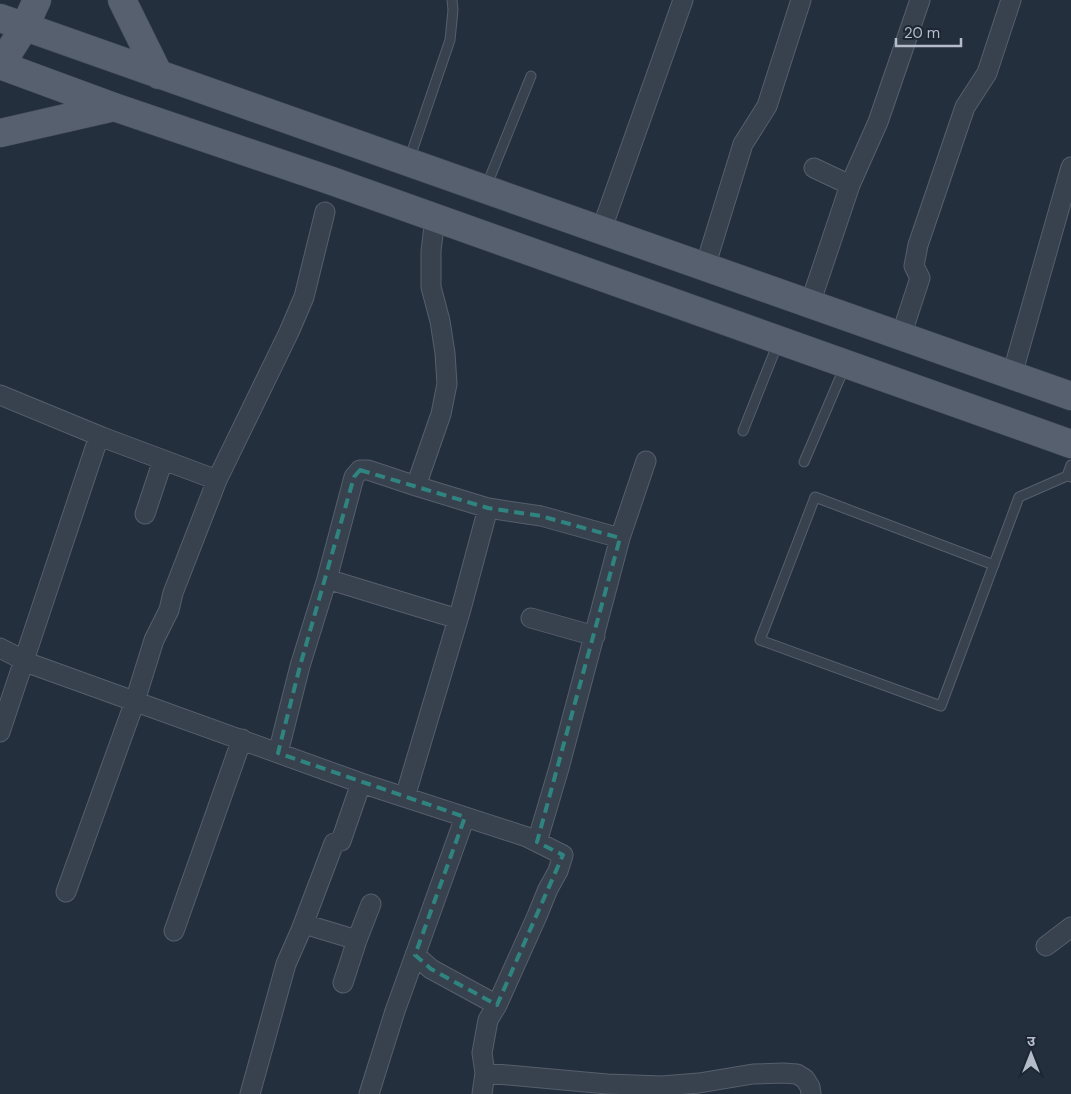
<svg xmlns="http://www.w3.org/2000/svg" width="1071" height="1094" font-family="'DM Sans','Noto Sans Devanagari',sans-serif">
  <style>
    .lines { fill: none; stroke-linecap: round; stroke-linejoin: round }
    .service-casing { stroke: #565f6c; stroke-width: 11 }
    .minor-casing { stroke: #565f6c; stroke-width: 21 }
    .primary-casing { stroke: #414a57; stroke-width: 29 }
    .service { stroke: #38414e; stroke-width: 9 }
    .minor { stroke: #38414e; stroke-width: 19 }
    .primary { stroke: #56606e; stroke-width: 28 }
    .marked { fill: none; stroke: #308480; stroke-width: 4; stroke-dasharray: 10 6; stroke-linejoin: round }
  </style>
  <rect width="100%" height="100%" fill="#242f3e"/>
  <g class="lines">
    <g class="service-casing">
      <path id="service" d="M409 160 450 40 453 10 452 0
        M486 187 531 76
        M743 431 778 343
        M804 462 845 366
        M1071 465 1067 476 1071 477
        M994 565 815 497 760 640 941 706 1019 497 1067 476"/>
    </g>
    <g class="minor-casing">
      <path id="minor" d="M850 185 878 122 920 0
        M601 231 683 0
        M705 267 743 144 767 106 801 0
        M810 304 850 185 814 168
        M901 336 920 278 914 266 918 245 965 107 987 73 1011 0
        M1012 375 1071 167
        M0 395 102 437 217 480 173 593 169 610 154 640 135 701 66 892
        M217 480 289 332 304 297 325 212
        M416 486 441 414 447 384 445 353 440 321 431 287V251L435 218
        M145 514 163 460
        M531 618 595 636
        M458 619 327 579 354 477 360 470H368L416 486 488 508
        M0 648 31 664 361 783 527 837 563 855 558 871 548 889 537 916 497 1005 488 1020 482 1053 485 1073
        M0 732 99 436
        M278 753 300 666 327 579
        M405 797 461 609 488 508 541 516 620 538
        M537 842 559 768 620 538 646 461
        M304 924 357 940 343 983
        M174 931 242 739
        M357 940 371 904
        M1046 946 1071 927
        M415 955 431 969 497 1005
        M250 1094 286 964 301 930 334 843 341 841 361 783
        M369 1094 395 1011 465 817
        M482 1094 485 1073 607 1084 662 1086 699 1083 753 1074 783 1073 797 1074 805 1079 810 1087 811 1094"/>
    </g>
    <g class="primary-casing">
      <path id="primary" d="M122 0 159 75
        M0 18 1071 396
        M0 65 114 107 332 181 1071 444
        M0 66 24 28 37 0
        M0 133 114 107"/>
    </g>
    <use href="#service" class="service"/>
    <use href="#minor" class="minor"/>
    <use href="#primary" class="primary"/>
  </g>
  <path class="marked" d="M360 470 488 508 541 516 620 538 537 842 563 855 497 1005 431 969 415 955 465 817 278 753 300 666 354 477Z"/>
  <g transform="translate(1031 1054)" stroke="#1d2633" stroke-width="4" paint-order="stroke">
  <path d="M0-4L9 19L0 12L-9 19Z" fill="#b4bcc9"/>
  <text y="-8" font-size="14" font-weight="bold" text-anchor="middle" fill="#b4bcc9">उ</text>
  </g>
  <path d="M896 38v8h65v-8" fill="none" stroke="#b4bcc9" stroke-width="2.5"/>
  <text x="904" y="38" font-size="15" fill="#b4bcc9" stroke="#1d2633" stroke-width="4" paint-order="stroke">20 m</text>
</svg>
